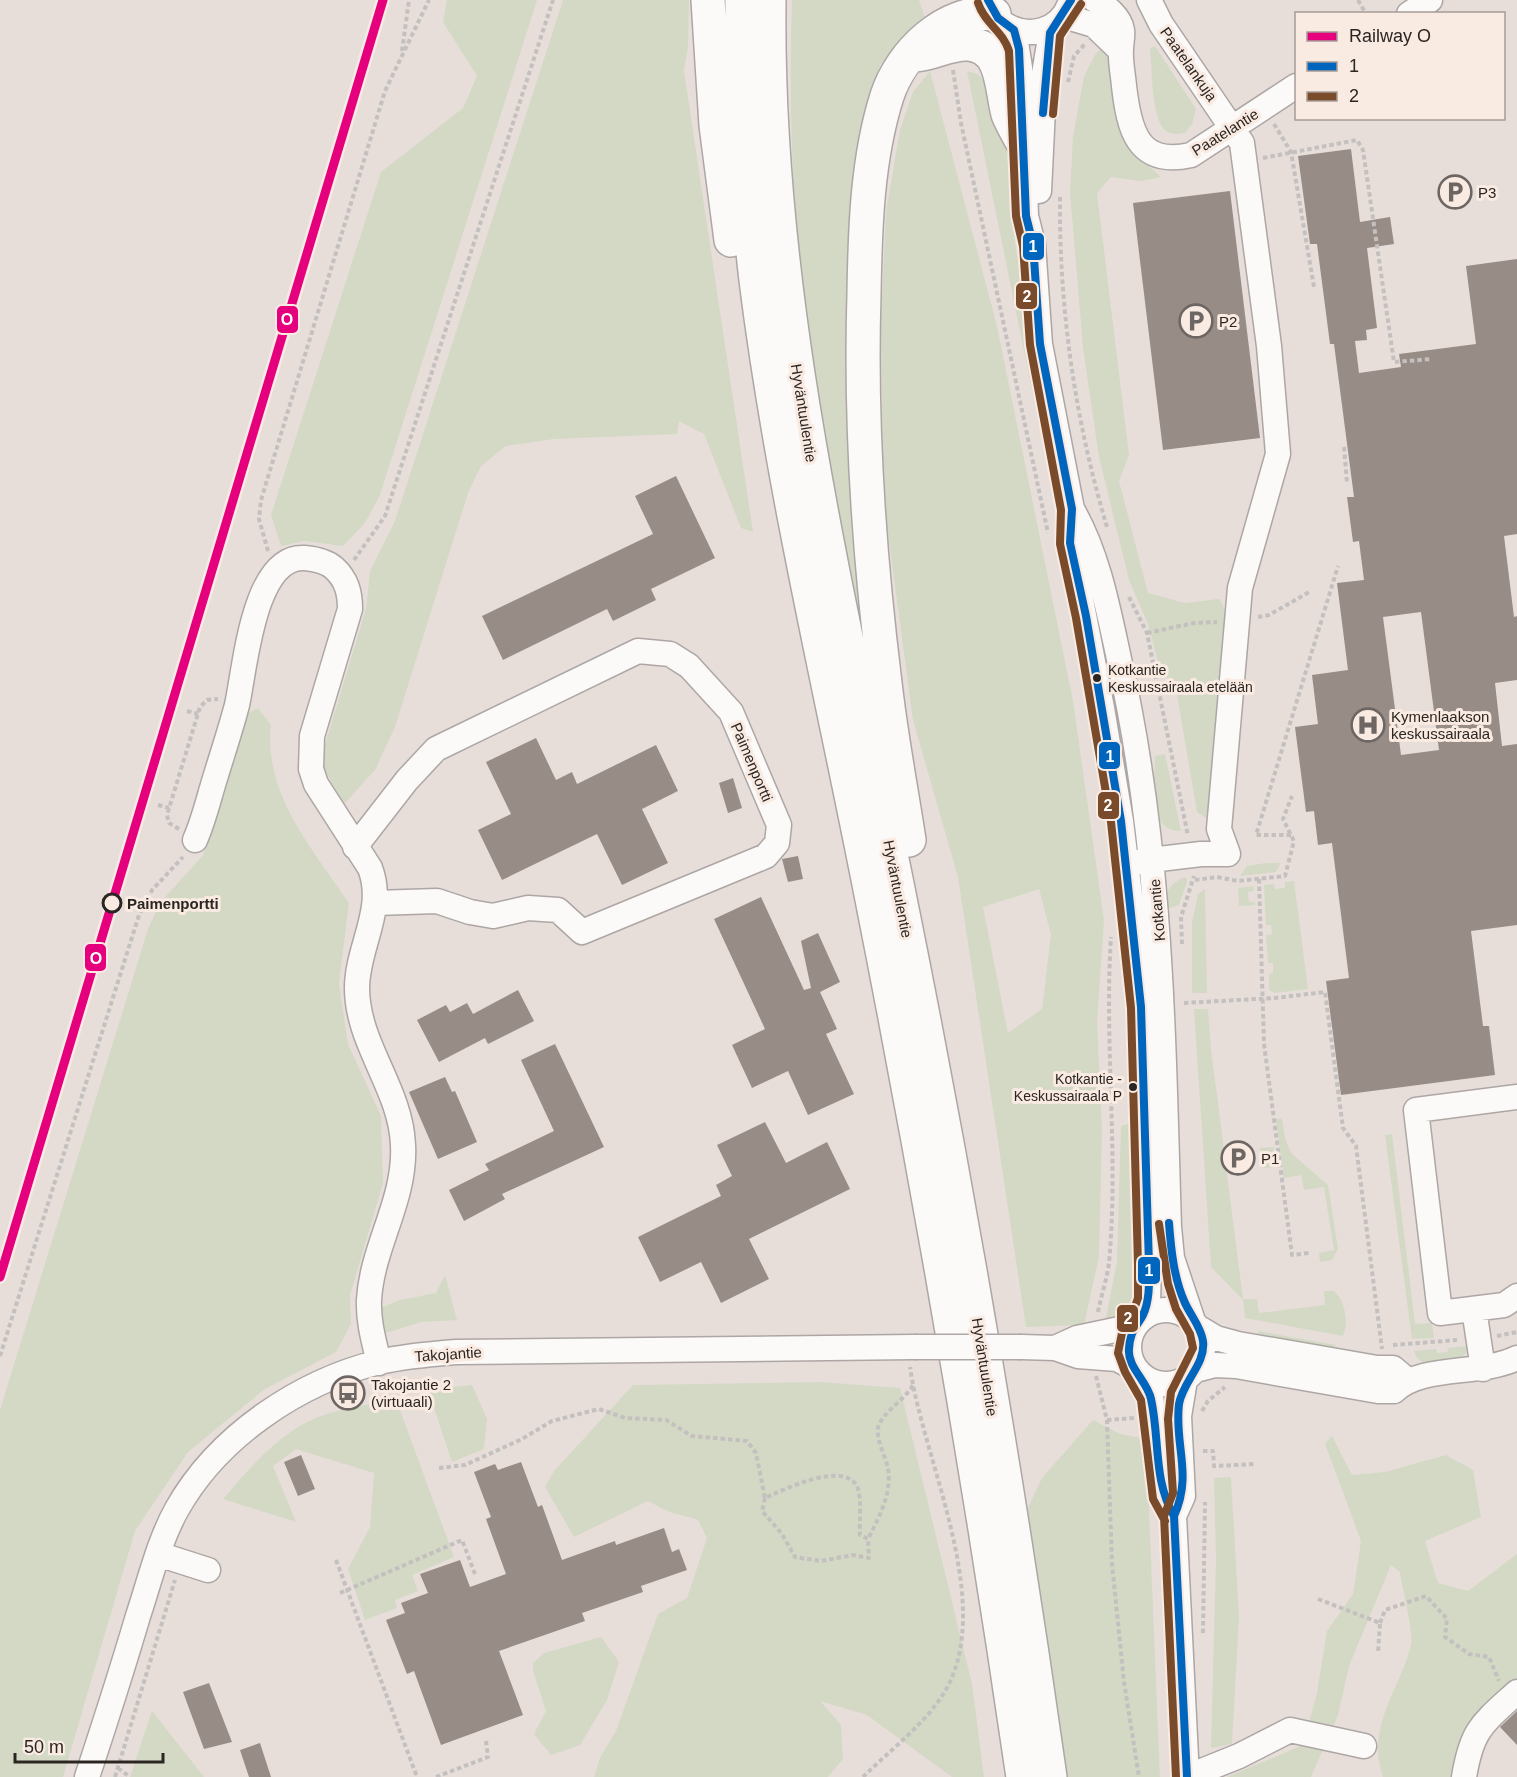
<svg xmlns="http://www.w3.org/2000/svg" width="1517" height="1777" font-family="Helvetica,sans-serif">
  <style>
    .green { fill: #d3d9c5; fill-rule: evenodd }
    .building { fill: #978c86; fill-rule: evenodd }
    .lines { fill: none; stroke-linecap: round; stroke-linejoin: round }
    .minor-casing { stroke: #ada6a4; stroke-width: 27 }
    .highway-casing { stroke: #ada6a4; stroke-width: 36 }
    .path { stroke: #c3c0bf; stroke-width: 4; stroke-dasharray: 4.5 3; stroke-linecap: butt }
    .minor { stroke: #fbfaf9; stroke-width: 24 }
    .highway { stroke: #fbfaf9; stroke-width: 33 }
    .minor-bridge-casing { stroke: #ada6a4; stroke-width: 27; stroke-linecap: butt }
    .minor-bridge { stroke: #fbfaf9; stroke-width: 24 }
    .bus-1-casing { stroke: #f9eae2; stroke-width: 12 }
    .bus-2-casing { stroke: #f9eae2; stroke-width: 12 }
    .bus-1 { stroke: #0065bd; stroke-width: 8 }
    .bus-2 { stroke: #7a4b2a; stroke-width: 8 }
    .rail-1-casing { stroke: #f9eae2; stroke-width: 14 }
    .rail-1 { stroke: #e5007d; stroke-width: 9 }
    .bus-dot { fill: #2c2623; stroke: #f9eae2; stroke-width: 2 }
    .stop-dot { fill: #f9eae2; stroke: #2c2623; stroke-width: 3 }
    .labels { text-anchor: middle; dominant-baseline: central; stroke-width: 6; stroke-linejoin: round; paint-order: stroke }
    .bus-label { font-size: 14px; fill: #2c2623; stroke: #f9eae2; text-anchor: start }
    .street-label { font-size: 15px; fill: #2c2623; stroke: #f9eae2 }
    .poi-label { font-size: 15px; fill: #2c2623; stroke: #f9eae2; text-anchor: start }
    .stop-label { font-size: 15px; font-weight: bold; fill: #2c2623; stroke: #f9eae2; text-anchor: start }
    .line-badge { stroke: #f9eae2; stroke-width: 2 }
    .badge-label { font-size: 16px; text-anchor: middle; font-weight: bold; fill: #fff }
  </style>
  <rect width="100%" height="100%" fill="#e7deda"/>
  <path class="green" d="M447 0H537L380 495 365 523 343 546 304 541 281 546 271 515 381 172 463 108 477 76 443 22Z
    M563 0H689L688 47 684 71 753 532 741 528 704 434 679 421 677 434 554 439 506 446 481 466 468 493 395 727 375 770 344 804 324 769V748L366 609 370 571 395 521Z
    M792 0H919L925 18 880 65 862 123 848 263 846 415 861 635C837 508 808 379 798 250 791 167 789 83 792 0Z
    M1106 43 1138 156 1161 177 1141 181 1111 177 1097 193 1129 455 1119 481 1148 593 1185 603 1219 599 1223 605 1228 628 1211 821 1197 812 1175 683 1161 674 1148 624 1129 580 1099 457 1083 348 1070 192 1073 137 1084 76 1095 55Z
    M1155 46 1196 109 1192 124 1185 133C1178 134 1172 135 1166 131 1151 120 1152 67 1150 48Z
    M930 71 997 326 1073 701 1104 920 1097 1022 1102 1128 1099 1257 1084 1325 1026 1327 958 877 913 720 883 496 881 321 886 212 900 130 913 92ZM1039 889 1051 935 1042 1009 1008 1033 983 907Z
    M967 71 978 74 986 84 1010 142 1015 243 1061 499 1053 493Z
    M258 708 271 725C263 793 313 850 349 903L339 984 348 1044 381 1116 383 1183 350 1295 351 1324 336 1352 265 1389 188 1452 135 1531 63 1777H0V1410L148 929 160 903 203 855 247 714Z
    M1165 754 1181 831C1145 831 1155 781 1155 756Z
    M1266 863H1281L1276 872 1240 876 1247 866Z
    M1186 877 1187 882 1179 905 1164 910C1165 893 1169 882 1186 877Z
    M1294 881 1308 989 1274 993 1269 990V974L1273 973V963H1268L1266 935 1272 934 1271 925H1266L1264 885 1274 884 1275 889 1285 888V882Z
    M1253 886 1254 891 1248 892 1249 902H1255V905L1239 906 1238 888Z
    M1205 889 1207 993H1192V923L1198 894Z
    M1194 1009H1208L1211 1049 1243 1299H1257L1259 1313 1325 1305 1324 1291H1334C1345 1300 1349 1323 1343 1336L1245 1318 1243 1300 1211 1267Z
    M1282 1118 1285 1138 1291 1153 1328 1185 1338 1249 1332 1260 1320 1262 1319 1253 1334 1250 1324 1187 1304 1190 1301 1175 1284 1178 1276 1119Z
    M1131 1123C1137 1186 1154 1260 1124 1319L1105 1323 1117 1261 1121 1126Z
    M1392 1134 1415 1324 1432 1323 1434 1338 1412 1339 1385 1135Z
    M1274 1147 1276 1167 1263 1168 1260 1148Z
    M445 1275 457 1320 421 1322 386 1333 380 1308 400 1300 436 1293Z
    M1258 1331 1336 1345 1333 1348 1257 1339Z
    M1468 1346 1467 1352C1457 1365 1418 1372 1414 1351L1436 1349 1437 1353 1448 1352 1447 1348Z
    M820 1382 900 1388 972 1684 984 1777H952L867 1715 820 1701 841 1725 843 1759 828 1777H594L600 1758 616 1731 658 1614 687 1598 707 1538 698 1520 667 1511 648 1501 574 1537 545 1487 554 1471 633 1385Z
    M472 1385 487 1419 484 1449 452 1462 428 1390Z
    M396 1399 454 1557 412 1575 418 1591 395 1600 397 1608 365 1620 348 1569 370 1527 374 1473 296 1449 273 1466 296 1522 223 1499C251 1466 284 1427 327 1414 349 1407 373 1404 396 1399Z
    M1093 1420 1120 1434 1146 1439 1160 1777H1065L1024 1516 1042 1478Z
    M1332 1436 1352 1475 1385 1472 1446 1455 1473 1470 1481 1517 1425 1541 1438 1583 1468 1591 1517 1554V1680L1469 1724 1455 1777H1383C1365 1727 1400 1690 1411 1645 1414 1632 1402 1587 1400 1572L1391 1565 1349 1666 1338 1715 1311 1777H1227L1303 1745 1317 1693 1327 1631 1353 1594 1361 1541 1325 1444Z
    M1231 1477 1239 1617 1232 1744 1211 1748 1216 1560 1214 1478Z
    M601 1637 619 1662 607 1700 580 1745 551 1755 534 1734 546 1711 533 1671V1663L544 1653Z
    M152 1711 204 1777H130Z"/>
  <path class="building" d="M1351 149 1360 222 1390 217 1394 244 1367 248 1377 328 1366 330 1367 340 1355 341 1359 373 1401 367 1399 354 1476 344 1466 266 1517 259V534L1504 536 1514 617 1517 616V680L1495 683 1502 746 1517 744V925L1471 931 1483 1026H1489L1495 1075 1341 1095 1326 981 1349 978 1332 843 1318 845 1314 811 1306 812 1295 727 1318 724 1312 675 1348 670 1337 583 1364 580 1359 541 1353 542 1347 497H1354L1334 344H1330L1317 244H1310L1298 156ZM1421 612 1439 750 1401 755 1383 617Z
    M1230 191 1260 438 1163 450 1133 203Z
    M676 476 715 558 651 589 656 600 613 621 607 609 503 660 482 616 653 534 635 496Z
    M536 738 556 780 572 772 577 784 656 745 678 791 642 809 668 863 622 885 597 834 502 880 478 830 511 814 486 762Z
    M733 778 742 808 728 813 719 783Z
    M798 856 803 879 788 882 782 859Z
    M761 897 804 990 811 988 801 941 818 933 840 982 820 992 837 1029 826 1034 854 1094 808 1115 788 1071 752 1088 732 1045 765 1029 714 919Z
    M518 990 534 1021 488 1044 485 1038 439 1062 417 1020 446 1005 450 1012 467 1003 473 1014Z
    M555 1044 604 1147 502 1194 505 1199 464 1221 449 1190 489 1170 485 1164 554 1131 521 1060Z
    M445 1077 452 1092 455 1091 477 1142 438 1159 409 1092Z
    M765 1122 786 1163 827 1142 850 1189 749 1239 769 1279 721 1303 701 1262 660 1282 638 1237 721 1196 716 1185 732 1176 717 1145Z
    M301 1455 315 1489 298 1496 284 1462Z
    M521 1462 538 1507 542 1505 562 1560 615 1541 616 1545 664 1528 672 1552 679 1549 687 1570 641 1586 643 1592 582 1613 585 1621 499 1651 523 1715 441 1745 414 1671 407 1674 386 1620 405 1613 401 1603 428 1593 420 1574 460 1560 470 1587 506 1574 486 1519 491 1517 474 1472 495 1464 498 1470Z
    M209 1683 232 1742 204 1749 183 1692Z
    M1517 1711V1745L1500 1727Z
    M260 1743 271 1777H249L240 1750Z"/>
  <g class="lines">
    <g class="minor-casing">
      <path id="minor" d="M1095 0C1106 6 1120 17 1122 30 1123 36 1121 43 1121 49 1120 61 1123 74 1124 86 1129 129 1137 167 1191 155L1296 86
        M1409 14 1430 0
        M1064 16 1094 25 1120 50
        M1001 22C1027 41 1062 32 1071 0
        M1014 30 1022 80 1026 216 1033 244 1040 344 1072 509 1070 543 1102 708 1121 821 1133 920 1146 1104 1150 1240 1148 1300 1142 1317
        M1039 191 1045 68 1052 26
        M1072 509C1098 554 1108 608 1119 659 1162 849 1163 1033 1169 1227L1172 1258 1192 1318
        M195 840C204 820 209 797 216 775 223 752 231 728 237 705 245 670 253 554 305 558 316 559 326 561 334 568 347 580 350 593 350 609L312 736 311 769 316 784 370 868C386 909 357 947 357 988 357 1044 401 1089 403 1145 406 1200 372 1246 369 1300 368 1321 374 1342 379 1363
        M355 847 407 780 436 749 638 651 670 654 689 666 731 712 779 825 777 843 766 856 582 932 558 910 528 908 493 916 470 912 437 901 375 903
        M1126 863 1201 854H1228L1219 829 1240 588 1278 454 1269 346 1242 143 1161 24 1149 0
        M1517 1097 1416 1110 1440 1313 1504 1305 1517 1296
        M1474 1309 1483 1369
        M1129 1347a37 37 0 1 1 74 0a37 37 0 1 1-74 0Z
        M1201 1329 1216 1338 1238 1344 1377 1368H1393L1406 1379
        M1021 1347 1055 1348 1078 1356 1117 1359 1134 1368
        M1055 1348 1077 1338 1134 1326
        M1196 1370 1215 1365 1236 1366 1378 1391H1394C1422 1364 1480 1376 1517 1358
        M1141 1375 1151 1396 1163 1497 1174 1516
        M1185 1380 1179 1416 1183 1496 1174 1516 1187 1777
        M158 1554 208 1570
        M87 1777C105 1723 122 1670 138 1616 150 1580 159 1541 177 1509 218 1436 299 1382 379 1362 405 1356 430 1354 456 1352L914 1347
        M1187 1777 1239 1756 1290 1730 1364 1746
        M1464 1777C1472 1729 1482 1724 1517 1692"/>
    </g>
    <g class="highway-casing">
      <path id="highway" d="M708 0 716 125 731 240
        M742 0C742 94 745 187 756 280 782 487 831 690 871 894 929 1187 980 1481 1023 1777
        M769 0C765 304 840 598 899 894 958 1186 1008 1481 1050 1777
        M915 55C934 54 949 43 968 44 1004 46 1001 89 1008 114 1012 124 1018 134 1023 143
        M909 840C901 788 891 736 885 683 869 555 860 423 864 294 865 229 867 159 887 96 901 53 946 9 994 14"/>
    </g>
    <path class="path" d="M1358 0 1366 14
      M402 51 409 0
      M953 70 961 123 1048 533
      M1068 82 1074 56 1085 44
      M1274 124 1291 152 1314 287
      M1263 158 1357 140 1363 150 1394 362 1432 359
      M1060 197C1059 309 1075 420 1107 527
      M1344 447 1347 483
      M268 551 259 519 261 500 385 91 429 0
      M354 560 385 516 553 0
      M1129 597 1147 633 1188 836
      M1258 617 1269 615 1311 591
      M1147 633 1194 623 1217 622
      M187 711 198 714
      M158 805 169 808
      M179 829 169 823 167 815 200 707 207 700 218 699
      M1291 835H1256L1338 566
      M1259 879 1264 1044 1292 1255 1309 1253
      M1195 880 1217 877 1238 881 1285 876 1294 841 1283 819 1292 796
      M1182 944 1181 917 1194 876
      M1184 1003 1275 998 1325 992 1343 1128 1356 1146 1382 1349
      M1098 1312C1101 1296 1107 1279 1109 1263 1119 1154 1104 1046 1111 937
      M1497 1336 1517 1332
      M1393 1345 1457 1340
      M0 1356 139 915 152 890 183 857
      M1096 1376 1107 1420 1112 1564 1124 1682 1139 1777
      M1202 1411 1208 1401 1225 1387
      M1107 1420 1134 1418
      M1203 1451H1213L1214 1466 1255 1464
      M439 1468 465 1465 522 1439 552 1421 599 1409 625 1418 666 1420 692 1436 747 1441 756 1453 765 1498C783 1490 847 1458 858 1489 862 1502 859 1522 860 1535L868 1539C879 1517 892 1494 888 1469 886 1457 876 1440 878 1428 882 1412 905 1400 913 1385
      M765 1498 762 1511 782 1534 795 1557 821 1561 853 1555 869 1558 868 1539
      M336 1560 417 1777
      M340 1593 462 1540 475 1574
      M1318 1599 1380 1623 1378 1653
      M1380 1623 1385 1610 1426 1596 1447 1619 1445 1637 1469 1654 1489 1657 1499 1681
      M1203 1633 1205 1502
      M118 1768 130 1777
      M115 1777 175 1580
      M436 1777 488 1757 486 1741
      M863 1777C888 1752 920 1728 940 1699 1001 1612 923 1462 910 1367"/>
    <use href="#minor" class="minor"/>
    <use href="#highway" class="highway"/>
    <g class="minor-bridge-casing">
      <path id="minor-bridge" d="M914 1347H1021"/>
    </g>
    <use href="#minor-bridge" class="minor-bridge"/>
    <g class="bus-1-casing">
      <path id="bus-1" d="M988 0 998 18 1014 30 1019 49 1026 216 1033 244 1040 344 1072 509 1070 543 1086 616 1121 821 1141 1007 1149 1265C1149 1282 1150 1300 1143 1315 1136 1328 1130 1331 1129 1349 1127 1367 1148 1382 1151 1399 1160 1439 1153 1480 1174 1516
        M1043 113 1050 33 1071 0
        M1169 1223C1171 1250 1174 1279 1185 1303 1191 1316 1201 1327 1203 1341 1206 1364 1183 1381 1179 1404 1174 1445 1193 1474 1174 1516L1187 1777"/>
    </g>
    <g class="bus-2-casing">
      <path id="bus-2" d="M978 3C985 24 1003 31 1009 51L1016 216 1023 246 1030 345 1061 510 1060 544 1076 618 1111 822 1131 1008 1138 1265V1298L1133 1312 1124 1323 1118 1353 1125 1372 1141 1400 1153 1499 1165 1521
        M1053 114 1060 36 1081 4
        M1159 1224 1168 1284 1176 1309 1190 1334 1193 1348 1171 1392 1168 1419 1173 1493 1164 1516 1176 1777"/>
    </g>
    <use href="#bus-1" class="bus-1"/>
    <use href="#bus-2" class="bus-2"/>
    <g class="rail-1-casing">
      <path id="rail-1" d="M0 1277 383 0"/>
    </g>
    <use href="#rail-1" class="rail-1"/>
  </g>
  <defs>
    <g id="parking-ring" transform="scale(1.725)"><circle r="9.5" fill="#f9eae2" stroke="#6d6663" stroke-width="1.5"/><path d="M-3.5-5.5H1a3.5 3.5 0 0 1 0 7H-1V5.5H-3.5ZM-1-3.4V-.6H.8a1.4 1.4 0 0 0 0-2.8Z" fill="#6d6663"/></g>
    <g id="hospital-ring" transform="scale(1.725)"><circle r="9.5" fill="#f9eae2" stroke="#6d6663" stroke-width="1.5"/><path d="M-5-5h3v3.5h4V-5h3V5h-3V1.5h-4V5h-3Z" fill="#6d6663"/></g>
    <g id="bus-ring" transform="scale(1.725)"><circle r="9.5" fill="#f9eae2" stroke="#6d6663" stroke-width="1.5"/><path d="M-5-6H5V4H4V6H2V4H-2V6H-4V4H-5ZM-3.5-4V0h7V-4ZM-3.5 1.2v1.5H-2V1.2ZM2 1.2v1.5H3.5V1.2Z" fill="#6d6663"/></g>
  </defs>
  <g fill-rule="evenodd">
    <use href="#parking-ring" x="1455" y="192"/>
    <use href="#parking-ring" x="1196" y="321"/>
    <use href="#hospital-ring" x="1368" y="725"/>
    <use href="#parking-ring" x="1238" y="1158"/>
    <use href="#bus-ring" x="348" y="1393"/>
  </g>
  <g class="bus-dot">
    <circle cx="1097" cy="678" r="5"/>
    <circle cx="1133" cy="1087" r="5"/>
  </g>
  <circle class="stop-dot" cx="112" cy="903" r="9"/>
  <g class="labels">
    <g class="bus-label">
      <text x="1108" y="670">Kotkantie<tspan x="1108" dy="17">Keskussairaala etelään</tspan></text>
      <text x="1122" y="1079" text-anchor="end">Kotkantie -<tspan x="1122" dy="17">Keskussairaala P</tspan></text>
    </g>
    <g class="street-label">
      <text transform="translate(1189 64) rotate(55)">Paatelankuja</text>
      <text transform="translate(1225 132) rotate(-32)">Paatelantie</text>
      <text transform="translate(804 413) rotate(81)">Hyväntuulentie</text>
      <text transform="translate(752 762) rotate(67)">Paimenportti</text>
      <text transform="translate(898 889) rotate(79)">Hyväntuulentie</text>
      <text transform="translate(1157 910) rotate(-95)">Kotkantie</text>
      <text transform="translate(448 1354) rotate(-4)">Takojantie</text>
      <text transform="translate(985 1367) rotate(81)">Hyväntuulentie</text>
    </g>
    <g class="poi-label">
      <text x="1478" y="192">P3</text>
      <text x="1219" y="321">P2</text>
      <text x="1391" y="716">Kymenlaakson<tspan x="1391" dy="17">keskussairaala</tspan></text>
      <text x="1261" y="1158">P1</text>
      <text x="371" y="1384">Takojantie 2<tspan x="371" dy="17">(virtuaali)</tspan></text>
    </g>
    <g class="stop-label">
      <text x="127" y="903">Paimenportti</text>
    </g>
  </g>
  <g class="line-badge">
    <rect x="1022" y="232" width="23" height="29" rx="6" fill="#0065bd"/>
    <rect x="1015" y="282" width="23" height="28" rx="6" fill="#7a4b2a"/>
    <rect x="276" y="305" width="23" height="29" rx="6" fill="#e5007d"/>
    <rect x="1098" y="741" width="23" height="29" rx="6" fill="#0065bd"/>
    <rect x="1097" y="791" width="23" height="29" rx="6" fill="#7a4b2a"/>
    <rect x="84" y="943" width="23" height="29" rx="6" fill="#e5007d"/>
    <rect x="1137" y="1256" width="24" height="29" rx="6" fill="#0065bd"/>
    <rect x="1116" y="1304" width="23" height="29" rx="6" fill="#7a4b2a"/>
  </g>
  <g class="badge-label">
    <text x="1033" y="252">1</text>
    <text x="1027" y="302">2</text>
    <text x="287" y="325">O</text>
    <text x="1110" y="762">1</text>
    <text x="1108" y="811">2</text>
    <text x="96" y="964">O</text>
    <text x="1149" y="1276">1</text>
    <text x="1128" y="1324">2</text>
  </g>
  <rect x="1295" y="12" width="210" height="108" fill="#f9eae2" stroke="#a79c96" stroke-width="1.5"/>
  <rect x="1307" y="32" width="30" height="9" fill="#e5007d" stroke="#a79c96" stroke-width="1.5"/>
  <text x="1349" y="42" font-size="18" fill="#2c2623">Railway O</text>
  <rect x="1307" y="62" width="30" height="9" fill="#0065bd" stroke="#a79c96" stroke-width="1.5"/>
  <text x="1349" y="72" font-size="18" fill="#2c2623">1</text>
  <rect x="1307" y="92" width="30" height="9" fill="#7a4b2a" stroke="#a79c96" stroke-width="1.5"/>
  <text x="1349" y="102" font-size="18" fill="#2c2623">2</text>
  <path d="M15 1753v9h148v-9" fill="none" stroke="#2c2623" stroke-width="3"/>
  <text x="24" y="1753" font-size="18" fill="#2c2623" stroke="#f9eae2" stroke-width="4.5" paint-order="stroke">50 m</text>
</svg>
